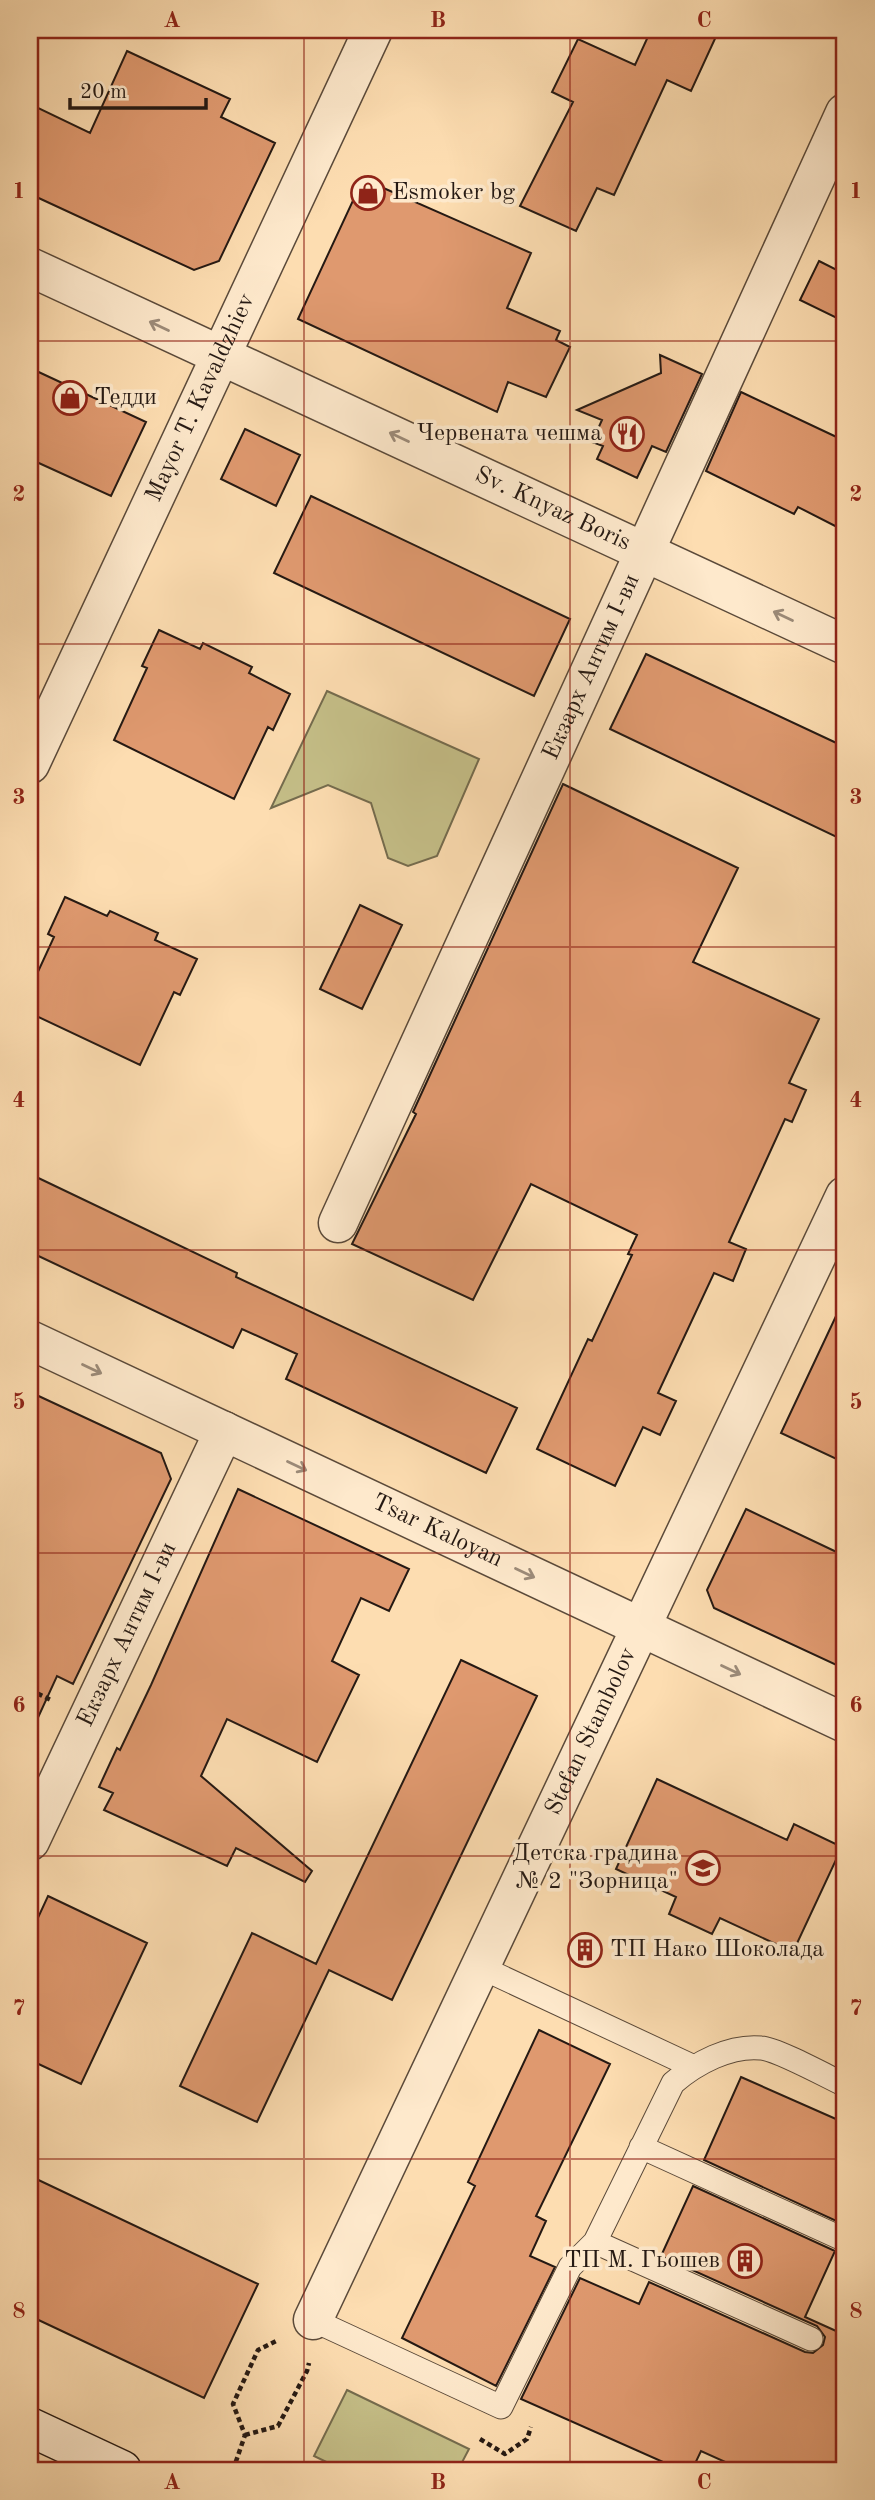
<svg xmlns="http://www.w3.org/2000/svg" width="875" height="2500" font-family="'Old Standard TT',serif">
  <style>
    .green { fill: #c5bf88; stroke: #756c4e; stroke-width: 2 }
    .building { fill: #df996f; stroke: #251913; stroke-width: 2 }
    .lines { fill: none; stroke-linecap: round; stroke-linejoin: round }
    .lane-casing { stroke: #5b4a3a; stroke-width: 25 }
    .street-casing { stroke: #5b4a3a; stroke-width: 41 }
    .secondary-casing { stroke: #251913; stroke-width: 41 }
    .path { stroke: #251913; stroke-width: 4.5; stroke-dasharray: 5 3.5; stroke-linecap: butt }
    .lane { stroke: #fee9cc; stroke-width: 23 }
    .street { stroke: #fee9cc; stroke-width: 38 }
    .secondary { stroke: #fee9cc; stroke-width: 38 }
    .oneway { stroke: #9c8b79 }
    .grid { fill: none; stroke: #8f2418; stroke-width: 2; stroke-opacity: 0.55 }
    .labels { text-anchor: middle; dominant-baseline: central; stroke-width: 7; stroke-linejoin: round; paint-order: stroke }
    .poi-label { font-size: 24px; fill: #251913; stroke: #fee9cc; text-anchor: start }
    .street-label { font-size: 24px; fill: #251913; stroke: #fee9cc }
    .neatline { fill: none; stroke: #8f2418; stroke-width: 2.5 }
    .grid-label { font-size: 23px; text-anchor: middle; font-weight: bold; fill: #8f2418 }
  </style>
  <rect width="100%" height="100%" fill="#fdddb1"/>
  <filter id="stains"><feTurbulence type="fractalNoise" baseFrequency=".00286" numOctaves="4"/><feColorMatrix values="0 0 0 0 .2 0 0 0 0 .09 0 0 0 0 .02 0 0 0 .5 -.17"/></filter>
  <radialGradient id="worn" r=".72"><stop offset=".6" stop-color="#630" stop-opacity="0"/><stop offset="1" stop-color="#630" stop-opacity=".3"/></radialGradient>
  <path class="green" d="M327 691 479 759 437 856 408 866 388 858 371 803 328 785 271 808Z
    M347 2390 469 2449 458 2470H343L314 2456Z"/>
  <path class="building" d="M651 30H719L691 91 667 80 614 195 597 188 576 231 520 206 573 102 552 92 578 39 635 65Z
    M127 51 230 99 221 117 275 143 219 261 194 270 30 194V104L90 133Z
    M363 179 531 253 507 308 560 331 556 340 570 347 546 397 508 382 497 412 298 319Z
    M819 261 845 274V322L800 300Z
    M660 355 702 374 666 452 652 446 637 478 597 459 603 446 592 442 602 420 577 410 661 373Z
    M30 368 146 422 111 496 30 459Z
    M741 392 845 441V531L798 507 794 514 706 471Z
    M245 429 300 455 276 506 221 479Z
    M311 496 570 619 534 696 274 573Z
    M159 630 200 649 203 643 252 667 249 673 290 694 273 730 268 727 234 799 114 740 147 668 142 666Z
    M646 654 845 747V841L610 729Z
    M563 784 738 868 693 962 819 1019 789 1083 806 1090 792 1122 785 1119 729 1242 746 1249 733 1281 714 1273 658 1393 676 1401 660 1435 643 1427 615 1486 537 1449 588 1339 592 1341 632 1255 628 1254 637 1235 531 1184 473 1300 352 1244 416 1114 413 1112Z
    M65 897 107 916 110 911 158 933 155 940 197 959 180 995 174 992 140 1065 30 1013V989L54 937 48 934Z
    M360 905 402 925 362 1009 320 989Z
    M30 1174 237 1273 236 1277 517 1408 486 1473 286 1379 297 1354 242 1329 233 1348 30 1252Z
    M845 1297V1463L781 1433Z
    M30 1392 161 1453 171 1479 73 1684 57 1676 30 1735Z
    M238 1489 409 1569 389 1611 361 1598 332 1661 359 1675 317 1762 227 1719 201 1776 312 1871 305 1882 236 1848 227 1866 104 1810 113 1793 99 1787 117 1748 120 1750 151 1685Z
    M746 1509 845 1556V1669L714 1608 707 1590Z
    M461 1660 537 1696 392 2000 329 1970 257 2122 180 2086 252 1933 316 1964Z
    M657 1779 787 1840 794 1824 842 1847 793 1952 720 1918 712 1934 669 1914 676 1897 616 1869Z
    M48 1896 147 1943 81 2084 30 2060V1935Z
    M539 2030 610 2064 536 2216 546 2221 530 2256 555 2267 496 2386 402 2338 475 2186 468 2182Z
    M741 2077 845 2123V2225L704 2160Z
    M30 2176 258 2284 204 2398 30 2316Z
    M693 2186 835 2251 805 2317 845 2335V2470H743L701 2451 692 2470H681L521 2399 580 2278 639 2304 649 2282 805 2352 813 2353 823 2345 825 2337 817 2326 661 2256Z"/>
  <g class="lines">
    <g class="lane-casing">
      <path id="lane" d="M480 1967 694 2067
        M641 2147 845 2240
        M595 2242 811 2339
        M313 2320 501 2407 570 2267 595 2242 673 2083C696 2063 730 2045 761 2048 777 2049 828 2077 845 2085"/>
    </g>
    <g class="street-casing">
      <g id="street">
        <path id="s1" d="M30 267 845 645"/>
        <path id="s2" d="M30 764 373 30"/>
        <path id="s3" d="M338 1223 845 113"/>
        <path id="s4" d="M30 1340 845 1723"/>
        <path id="s5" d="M30 1841 224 1431"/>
        <path id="s6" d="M313 2320 845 1196"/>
      </g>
    </g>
    <g class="secondary-casing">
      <path id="secondary" d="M30 2427 122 2470"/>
    </g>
    <path class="path" d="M30 1690 51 1700
      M245 2435 278 2426 307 2371 309 2363
      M480 2439 505 2454 527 2439 531 2427
      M233 2470 245 2435 233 2404 258 2350 276 2341"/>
    <use href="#lane" class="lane"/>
    <use href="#street" class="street"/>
    <use href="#secondary" class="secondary"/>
  </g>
  <defs><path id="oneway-shaft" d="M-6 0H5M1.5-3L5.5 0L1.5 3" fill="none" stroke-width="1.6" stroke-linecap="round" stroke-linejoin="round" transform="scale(1.75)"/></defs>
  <g class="oneway">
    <use href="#oneway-shaft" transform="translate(159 326) rotate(-155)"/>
    <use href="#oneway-shaft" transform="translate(399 437) rotate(-155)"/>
    <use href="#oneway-shaft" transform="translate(783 616) rotate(-155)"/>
    <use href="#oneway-shaft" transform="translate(92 1369) rotate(25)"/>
    <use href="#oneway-shaft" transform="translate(297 1466) rotate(25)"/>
    <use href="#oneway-shaft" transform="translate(525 1573) rotate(25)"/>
    <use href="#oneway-shaft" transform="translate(731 1670) rotate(25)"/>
  </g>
  <path class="grid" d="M304 30V2470M570 30V2470M30 341H845M30 644H845M30 947H845M30 1250H845M30 1553H845M30 1856H845M30 2159H845"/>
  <defs>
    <g id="shop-ring" transform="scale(1.75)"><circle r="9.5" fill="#fee9cc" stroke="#8f2418" stroke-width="1.5"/><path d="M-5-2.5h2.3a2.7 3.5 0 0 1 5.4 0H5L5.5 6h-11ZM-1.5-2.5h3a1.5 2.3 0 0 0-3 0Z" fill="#8f2418"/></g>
    <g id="restaurant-ring" transform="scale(1.75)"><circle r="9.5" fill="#fee9cc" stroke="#8f2418" stroke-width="1.5"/><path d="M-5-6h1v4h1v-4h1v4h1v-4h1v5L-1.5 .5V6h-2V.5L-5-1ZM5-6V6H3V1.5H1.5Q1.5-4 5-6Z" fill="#8f2418"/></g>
    <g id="school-ring" transform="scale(1.75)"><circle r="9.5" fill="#fee9cc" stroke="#8f2418" stroke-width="1.5"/><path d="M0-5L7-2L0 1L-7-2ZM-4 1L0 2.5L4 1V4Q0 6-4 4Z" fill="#8f2418"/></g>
    <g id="building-ring" transform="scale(1.75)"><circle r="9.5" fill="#fee9cc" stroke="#8f2418" stroke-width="1.5"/><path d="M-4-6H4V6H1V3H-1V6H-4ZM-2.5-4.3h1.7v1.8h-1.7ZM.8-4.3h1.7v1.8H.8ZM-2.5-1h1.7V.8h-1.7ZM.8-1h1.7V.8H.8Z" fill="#8f2418"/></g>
  </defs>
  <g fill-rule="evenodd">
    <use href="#shop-ring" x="368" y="193"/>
    <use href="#shop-ring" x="70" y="398"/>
    <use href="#restaurant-ring" x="627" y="434"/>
    <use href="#school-ring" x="703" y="1868"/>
    <use href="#building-ring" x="585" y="1950"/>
    <use href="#building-ring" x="745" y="2261"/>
  </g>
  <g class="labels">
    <g class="poi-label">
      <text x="392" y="193">Esmoker bg</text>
      <text x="94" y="398">Тедди</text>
      <text x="602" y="434" text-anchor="end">Червената чешма</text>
      <text x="678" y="1854" text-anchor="end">Детска градина<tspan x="678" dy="28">№ 2 "Зорница"</tspan></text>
      <text x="610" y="1950">ТП Нако Шоколада</text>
      <text x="720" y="2261" text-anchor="end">ТП М. Гьошев</text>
    </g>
    <g class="street-label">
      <text stroke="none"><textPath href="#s2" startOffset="404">Mayor T. Kavaldzhiev</textPath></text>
      <text stroke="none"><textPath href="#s1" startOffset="576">Sv. Knyaz Boris</textPath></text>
      <text stroke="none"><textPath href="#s3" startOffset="611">Екзарх Антим I-ви</textPath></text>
      <text stroke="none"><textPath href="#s4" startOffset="450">Tsar Kaloyan</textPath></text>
      <text stroke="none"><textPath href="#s5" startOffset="228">Екзарх Антим I-ви</textPath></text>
      <text stroke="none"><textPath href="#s6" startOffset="651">Stefan Stambolov</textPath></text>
    </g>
  </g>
  <rect width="875" height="2500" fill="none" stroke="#fdddb1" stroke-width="77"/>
  <path d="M70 98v10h136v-10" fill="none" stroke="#251913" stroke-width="3.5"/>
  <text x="80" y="98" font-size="21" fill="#251913" stroke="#fee9cc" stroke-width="5" paint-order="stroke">20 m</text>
  <rect x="38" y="38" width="798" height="2424" class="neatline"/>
  <g class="grid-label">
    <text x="172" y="27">A</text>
    <text x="438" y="27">B</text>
    <text x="704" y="27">C</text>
    <text x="19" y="198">1</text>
    <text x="856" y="198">1</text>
    <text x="19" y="501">2</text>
    <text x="856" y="501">2</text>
    <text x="19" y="804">3</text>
    <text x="856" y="804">3</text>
    <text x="19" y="1107">4</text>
    <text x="856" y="1107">4</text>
    <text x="19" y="1409">5</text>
    <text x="856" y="1409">5</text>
    <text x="19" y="1712">6</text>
    <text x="856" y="1712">6</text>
    <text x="19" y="2015">7</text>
    <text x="856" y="2015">7</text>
    <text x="19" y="2318">8</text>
    <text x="856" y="2318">8</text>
    <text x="172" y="2489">A</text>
    <text x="438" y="2489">B</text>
    <text x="704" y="2489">C</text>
  </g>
  <rect width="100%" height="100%" filter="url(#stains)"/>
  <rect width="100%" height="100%" fill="url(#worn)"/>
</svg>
